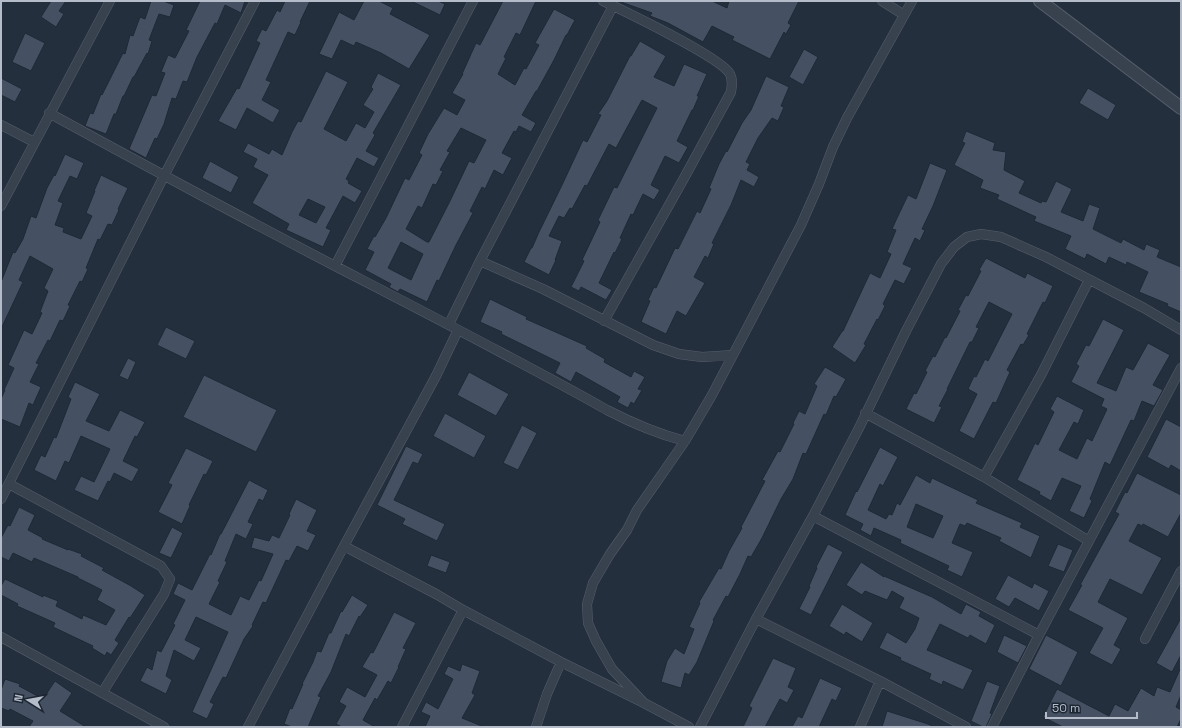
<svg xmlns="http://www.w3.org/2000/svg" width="1182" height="728" font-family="'Space Grotesk',sans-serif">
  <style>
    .building { fill: #455162; stroke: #1f2835; fill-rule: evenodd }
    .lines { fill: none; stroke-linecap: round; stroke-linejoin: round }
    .minor-casing { stroke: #565f6c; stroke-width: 10 }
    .tertiary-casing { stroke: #565f6c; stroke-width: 14 }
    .minor { stroke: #38414e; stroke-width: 9 }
    .tertiary { stroke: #38414e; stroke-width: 12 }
  </style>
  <rect width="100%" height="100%" fill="#242f3e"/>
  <path class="building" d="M51 1H66L59 11 64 14 56 27 41 17Z
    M151 1H163L174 5 170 17 159 14 149 40 152 41 148 54 147 53 134 77H133L124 96H123L116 114H114L106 134 85 126 90 113 93 114 101 94 102 95 123 53 125 54 130 35 133 36 140 17 145 19Z
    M200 1H245L241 13 225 5 217 24 215 23 197 57 187 82 183 81 176 99 172 98 164 124 157 139 155 138 146 158 129 149 152 95 156 96 165 73 161 72 168 55 175 58 189 31 186 30Z
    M285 1H310L300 22H301L295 35 288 32 266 80 271 82 262 100 280 110 273 123 247 108 236 130 218 121 237 88 239 89 260 43 256 41 262 29 266 31 277 10 280 12Z
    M364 1H379L393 8 390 14 430 35 409 69 381 53 356 42 354 46 341 40 332 59 319 54 339 12 354 20Z
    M411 1H438L445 4 440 15Z
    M503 1H536L520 35 516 33 504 57 506 58 498 74 515 85 524 68 526 69 539 45 535 43 554 9 575 20 567 35H566L554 60 537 91H536L522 115 536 123 531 132 519 126 516 132 514 131 502 153 512 158 503 175 494 170 485 189 482 187 470 211 473 213 456 245 439 281 437 280 427 302 400 289 398 292 389 287 391 284 365 270 374 252 367 249 374 236 375 237 386 218 405 178 409 180 422 155 419 153 428 134 444 108 457 115 465 100 452 93 463 74H462L476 43 480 45ZM461 128 486 140 474 163 469 161 450 201 429 242H427L406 229 418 206 422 208 433 184 436 185 443 171 440 170 450 152 447 151ZM401 242 423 254 411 280 388 268Z
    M621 1H712L727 8 729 1H799L788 23 791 25 786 34 784 32 770 59 732 40 734 37 712 26 703 42 668 23 650 16 652 13 621 2Z
    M25 33 45 43 31 71 12 62Z
    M640 41 666 56 654 77 674 86 684 64 707 74 697 96H699L693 110H692L677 141 688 147 679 163 665 156 651 185 660 190 654 200 643 194 633 215 631 214 620 238 622 239 615 253 614 252 599 283 612 290 606 300 581 287 579 291 571 287 584 261 582 260 600 222 598 220 614 187 617 188 657 108 642 100 616 148 609 144 587 186 585 185 572 209 570 208 564 218 559 216 549 236 562 241 555 260H556L549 275 524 262 531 248H532L539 232 562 185 583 140 587 142 601 115 598 114 607 101 630 56H631Z
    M804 49 818 57 803 85 789 77Z
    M326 71 348 82 324 129 346 141 356 123 365 128 374 112 363 105 373 89 371 87 378 73 401 85 373 133 375 135 366 151 379 158 374 167 357 158 346 179 349 181 348 183 362 191 355 203 343 196 326 228 331 230 323 247 286 230 289 224 252 203 268 175 253 167 257 159 243 152 248 143 269 154 272 149 282 155 292 132 298 121 301 122ZM308 199 325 207 316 223 299 215Z
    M766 76 789 87 781 106 784 107 778 121 772 118 758 138 746 162 750 164 747 170 759 177 754 187 741 180 731 205 712 243 714 244 708 258 705 256 694 277 705 283 686 316 677 311 666 334 641 322 650 301 648 300 654 287 656 288 675 248 678 249 697 211 700 213 711 189 709 188 719 164 726 151 727 152 742 123 751 110Z
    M1 78 22 89 15 102 1 95Z
    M1088 88 1116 105 1108 120 1079 103Z
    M966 131 995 143 993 150 1006 152 1004 170 1025 181 1019 193 1041 203 1042 201 1046 202 1056 181 1072 189 1061 212 1083 221 1089 204 1100 208 1093 229 1121 243 1123 239 1144 250 1146 244 1160 250 1157 257 1181 267V312L1167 306 1168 304 1139 292 1148 272 1127 262 1126 265 1109 257 1106 264 1087 254 1085 259 1065 249 1071 236 1034 221 1036 217 997 199 999 195 980 188 983 180 954 165 965 143 962 142Z
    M65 154 84 163 77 179 70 176 58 201 63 203 55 225 64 228 63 232 81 239 92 216 86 213 95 191H94L101 175 128 188 118 209 119 210 112 225 108 224 100 240 98 239 86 268 88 269 82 282 80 281 68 305 70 306 63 321 60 320 50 341 48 340 36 363 39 364 30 382 41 387 33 405 29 403 20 427 1 419V399L5 390H4L14 368 8 365 24 330 32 334 42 313 40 312 48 291 44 288 53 269 30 256 19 280 23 282 1 329V282L13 252 15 253 23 239 31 216 36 218 47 188 54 175 55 176Z
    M210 161 239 177 231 193 202 178Z
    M930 163 947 170 933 206 922 229 925 230 920 241 915 238 903 264 912 268 904 284 895 280 883 304 885 306 878 320 877 319 864 344 866 345 855 363 832 347 843 330V331L870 273 880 278 891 254 887 252 896 230 892 229 897 218 908 195 916 199Z
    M986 258 1025 278 1027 273 1053 286 1045 303 1043 302 1027 334 1029 335 1023 345 1021 344 1007 370 1010 372 996 403 993 402 974 439 959 431 977 394 968 389 974 376 976 377 985 359 988 361 1012 314 989 302 976 327 979 328 972 342H970L947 389H948L939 406 942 407 934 423 906 409 914 393 916 394 927 372 925 371 933 356 935 357 945 337 946 338 960 311 958 310 966 295 968 296 981 271 979 270Z
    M490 299 527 317 526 319 587 346 586 348 605 359 604 362 631 377 634 371 645 377 638 389 642 390 634 404 631 402 628 408 617 402 620 397 576 372 571 382 555 373 560 363 501 334 502 332 480 322Z
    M1103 319 1124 330 1097 383 1116 391 1126 367 1133 370 1148 343 1170 355 1153 385 1163 390 1154 406 1142 401 1134 421 1131 420 1110 465 1105 462 1090 499 1092 501 1084 518 1069 511 1081 486 1062 478 1051 501 1039 494 1040 492 1017 480 1035 443 1038 445 1054 412 1050 409 1057 396 1084 410 1078 424 1074 422 1059 450 1077 459 1087 438 1092 441 1107 409 1101 406 1104 399 1071 382 1079 366 1076 364 1086 345 1089 346Z
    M166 327 195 341 186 359 157 345Z
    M128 358 136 362 128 380 119 376Z
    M825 367 846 379 836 397 834 396 826 415 824 414 806 454 803 453 793 479 781 499 762 538 751 557 748 556 740 574 728 597 726 596 713 620 714 621 697 662 689 675 685 673 681 688 661 682 667 661 675 648 684 654 694 629 689 627 700 603 699 602 719 568 721 569 729 551 742 528 741 527 765 481 762 480 778 451 780 452 794 424 793 423 799 411 805 414 817 386 814 384Z
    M469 372 509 394 496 416 457 395Z
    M204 375 277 410 256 452 183 417Z
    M75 382 100 394 86 421 109 431 120 410 145 422 137 437 135 436 123 461 139 469 132 482 114 473 110 482 108 481 98 501 74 490 81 476 94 482 110 449 81 436 69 463 65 461 56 481 34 470 41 455 45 457 54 437 56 438 71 399 68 397Z
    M445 413 486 436 474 458 433 436Z
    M1166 419 1181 427V471L1171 465 1169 469 1147 457Z
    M522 425 537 433 518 470 503 463Z
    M406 446 423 454 418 464 413 462 394 500 445 524 437 541 402 524 405 519 377 505Z
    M880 447 898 457 883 486 880 484 868 510 886 519 889 514 892 515 897 503 900 505 916 475 930 483 932 478 978 500 976 503 1022 523 1020 527 1040 536 1031 558 999 541 1001 538 967 523 965 526 960 524 952 543 973 552 962 577 947 570 949 566 900 543 901 540 874 528 871 536 860 530 863 524 845 515 856 491 857 492ZM916 504 943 516 933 538 907 527Z
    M186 448 213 461 206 475 204 474 189 505 190 506 182 524 158 512 172 485 168 483Z
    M1137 473 1181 495V513L1168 537 1143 524 1142 526 1138 524 1129 541 1162 558 1142 595 1110 579 1098 602 1128 618 1114 645 1121 649 1112 665 1089 653 1103 628 1068 610 1082 585H1080L1119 514 1115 512 1125 492 1127 493Z
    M249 480 268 490 263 501 259 499 248 522 253 524 246 539 236 534 225 561 227 562 218 581 220 582 209 604 231 615 240 596 249 600 259 580 261 581 273 554 251 548 254 537 269 541 272 535 279 538 290 515 289 514 296 499 317 510 307 531 316 535 308 551 297 546 289 561 286 560 266 603 263 602 252 625 253 626 244 639 226 678 223 677 210 702 214 704 207 719 192 712 228 632 196 617 185 640 201 648 194 661 174 650 166 676 172 680 166 694 140 681 147 667 152 670 157 650 161 652 175 625 173 624 185 600 173 594 178 583 192 590 210 554 211 555 220 534H221Z
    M19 507 35 515 28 530 43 538 42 539 68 550V549L82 554 81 556 104 568 102 570 131 586 145 595 130 618 129 617 115 640 119 643 111 655 107 652 105 656 92 648 93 646 53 627 55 623 17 606 18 604 1 595V586L5 579 43 597V595L58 601 56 606 82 619 83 615 106 625 115 610 97 600 102 590 78 578V577L34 558 32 562 13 553 9 561 1 557V538L8 525 10 526Z
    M172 527 183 533 171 558 159 553Z
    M828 544 843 552 811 615 799 609 810 587 809 586 817 568 816 567Z
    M1058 544 1073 550 1064 572 1048 566Z
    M431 555 450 562 446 573 427 566Z
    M861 562 884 577V576L932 597 961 614 966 604 981 612 979 616 995 625 986 644 970 635 968 638 940 624 927 650 973 670 963 690 943 681 942 685 929 679 931 674 900 660 901 658 879 648 887 632 906 643 915 629 919 618 899 608 904 598 892 591 887 600 865 591 862 595 846 585Z
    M1008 575 1032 588 1034 583 1049 591 1039 611 1015 598 1009 607 995 599Z
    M352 595 368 605 360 617 359 616 349 636 346 634 331 672 318 696 321 697 308 727H292L284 724 290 708 292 709 303 684H302L313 662 317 651 321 652 329 633H331L341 611 342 612Z
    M842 604 873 623 862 642 846 632 844 635 829 626Z
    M394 612 416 623 403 648 406 649 398 667H399L391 683 388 681 377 700 375 698 363 720 375 727H342L336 724 346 706 339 702 347 687 365 697 377 675 362 667 371 652 373 653Z
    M1181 618V655L1172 672 1156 663Z
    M1004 635 1027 646 1018 663 997 652Z
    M1046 635 1078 652 1061 686 1029 669Z
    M773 658 796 668 788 687 794 690 787 703 780 699 765 727H743L752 708 749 706Z
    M462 664 480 671 472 693 475 695 462 718 484 727H425L430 716 421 712 426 702 438 709 453 679 444 674 448 666 460 671Z
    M1181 667V695L1176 707 1181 710V719L1177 727H1063L1043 717 1057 689 1109 716 1115 704 1128 711 1141 688 1154 696 1157 687 1170 692Z
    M820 678 842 688 836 701 832 699 819 727H792L798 716 802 718Z
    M5 679 20 684 19 686 43 699 55 681 72 693 60 711 86 727H29L33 721 10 709 9 711 1 708V690Z
    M987 681 1000 686 990 713 992 714 986 727H983L971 721Z
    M887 711 931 725 930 727H882Z"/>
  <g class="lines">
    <g class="minor-casing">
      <path id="minor" d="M603 1C624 11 722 58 730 74 733 80 732 86 731 92L683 180 604 321
        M882 1 904 15
        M49 113C144 165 239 216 335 266 426 313 518 360 607 410 632 423 658 434 685 441
        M1 125 34 142
        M1 206 110 1
        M480 261 543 289 653 345 679 354 702 357 733 355
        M335 266 473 1
        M449 324 480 261 613 6
        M865 413 984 477 1089 541
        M984 477 1041 375 1089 280
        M9 484 161 566 170 579 164 594 102 693
        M1 499 164 176 255 1
        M813 516 1039 635
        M344 546 436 594 463 610 561 662 644 703 689 727
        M756 619 880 681 966 727
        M1 637 164 727
        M1145 639 1181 571
        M644 703 612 669 596 641 588 623 587 604 593 583 610 554 627 530 637 510 685 441 712 395 801 225 819 184 833 147 847 118 912 1
        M248 727 344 546 436 376 458 330
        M402 727 463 610
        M536 727 547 694 561 662
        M700 727 756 619 813 516 859 428 906 331 941 264 954 247 967 237 981 234 1001 237 1046 257 1144 308 1181 330
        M860 727 880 681
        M992 727 1039 635 1181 368"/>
    </g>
    <g class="tertiary-casing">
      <path id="tertiary" d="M1040 1 1181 108"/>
    </g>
    <use href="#minor" class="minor"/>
    <use href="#tertiary" class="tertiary"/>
  </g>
  <rect width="1182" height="728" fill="none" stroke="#b4bcc9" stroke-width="4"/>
  <g transform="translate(28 700) rotate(281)" stroke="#1d2633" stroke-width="3" paint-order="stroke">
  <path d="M0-3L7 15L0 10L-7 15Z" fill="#b4bcc9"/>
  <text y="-6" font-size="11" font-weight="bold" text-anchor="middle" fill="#b4bcc9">N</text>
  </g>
  <path d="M1046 712v6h91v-6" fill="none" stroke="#b4bcc9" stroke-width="2"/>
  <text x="1052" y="712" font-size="12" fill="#b4bcc9" stroke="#1d2633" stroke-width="3" paint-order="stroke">50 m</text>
</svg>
